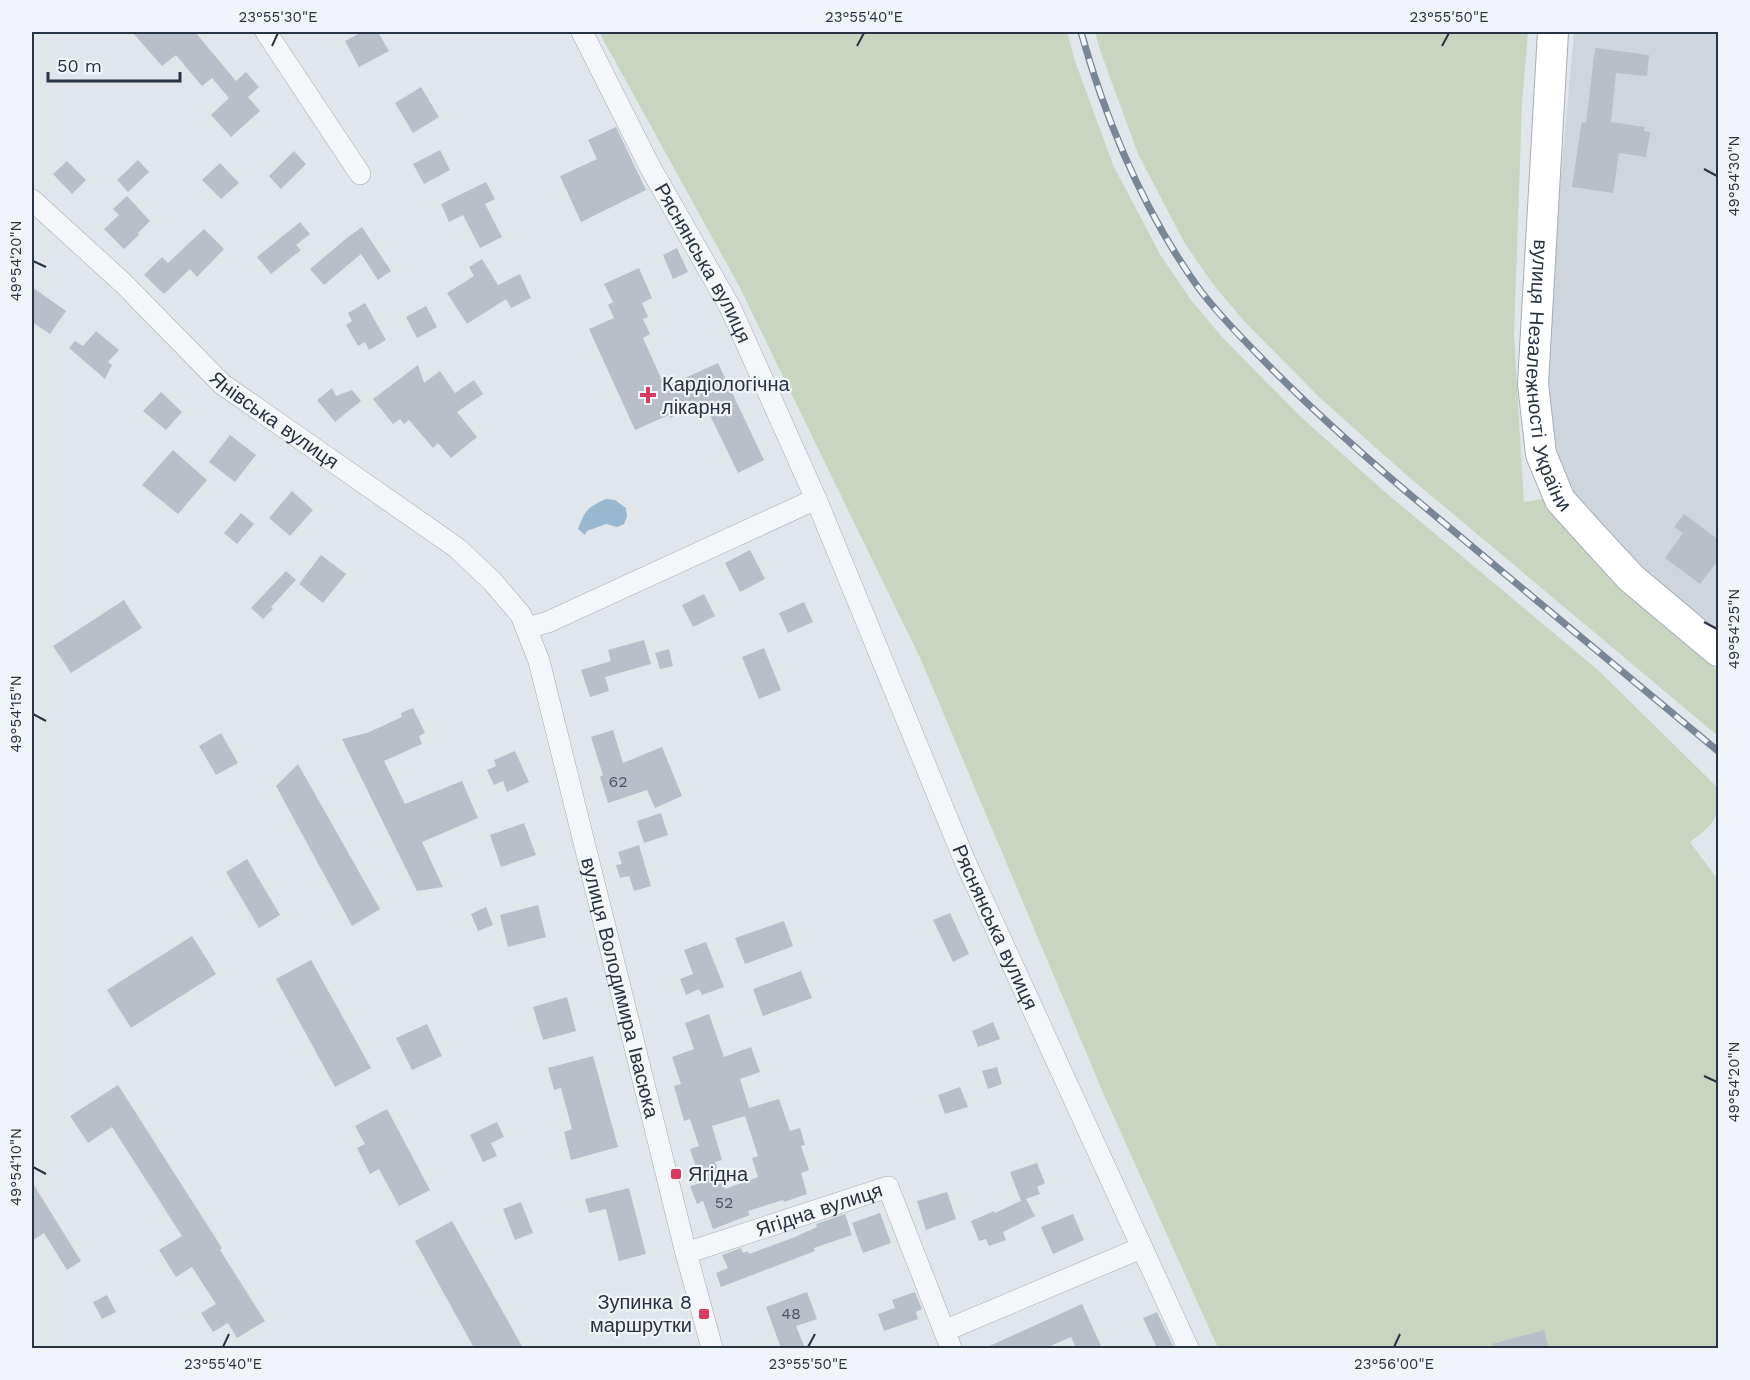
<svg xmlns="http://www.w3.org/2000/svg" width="1750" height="1380" font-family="'Work Sans',sans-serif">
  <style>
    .built { fill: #cfd5dd }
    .green { fill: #c8d6c1 }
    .water { fill: #99b7ce }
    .building { fill: #b8bfc9; fill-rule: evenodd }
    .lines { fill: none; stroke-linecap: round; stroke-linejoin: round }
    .minor-casing { stroke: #a6adb6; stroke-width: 22 }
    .secondary-casing { stroke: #a6adb6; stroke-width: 32 }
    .minor { stroke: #f4f6f9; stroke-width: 21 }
    .secondary { stroke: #fff; stroke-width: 30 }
    .rail-casing { stroke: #798696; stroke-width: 7 }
    .rail { stroke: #f1f4f8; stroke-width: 4.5; stroke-dasharray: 14; stroke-linecap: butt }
    .ticks { fill: none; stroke: #283444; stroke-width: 2 }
    .poi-dot { fill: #da3c61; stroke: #f1f4f8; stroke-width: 2 }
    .labels { text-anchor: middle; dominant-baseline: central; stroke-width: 4.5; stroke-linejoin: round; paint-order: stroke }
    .number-label { font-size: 16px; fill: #4c5765 }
    .street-label { font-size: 20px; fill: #283444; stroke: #f1f4f8 }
    .poi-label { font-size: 20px; fill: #283444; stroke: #f1f4f8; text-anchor: start }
    .neatline { fill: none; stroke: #283444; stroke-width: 2 }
    .ticks-label { font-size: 15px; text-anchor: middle; fill: #283444 }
  </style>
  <rect width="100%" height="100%" fill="#e1e6eb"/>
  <path class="built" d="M1574 32H1718V639L1571 502 1553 453 1545 388 1557 220Z"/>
  <path class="green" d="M599 32H1067L1074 58 1113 165 1161 256 1191 300 1223 338 1301 417 1385 492 1598 670 1718 788C1718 821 1716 822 1690 842L1718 880V1348H1218L1104 1095 921 660 739 286Z
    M1095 32H1528L1522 103 1514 336 1524 502 1549 498 1624 585 1718 671V736L1403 472 1320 398 1243 320 1212 283 1184 242 1138 154 1100 50Z"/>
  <path class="water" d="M606 499 615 500 626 508 627 517 624 524 617 527 606 524 587 531 585 535 578 529C585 510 588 507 606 499Z"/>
  <path class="building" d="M132 32H195L236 81 246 72 259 87 248 97 260 111 231 137 211 115 229 98 212 78 202 86 176 55 162 66Z
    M362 32H378L389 51 359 67 345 41Z
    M1595 48 1649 55 1647 76 1616 73 1611 122 1645 127 1644 131 1650 132 1646 157 1619 153 1613 193 1572 187 1581 126 1582 122 1586 123Z
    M421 87 439 117 413 133 395 103Z
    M616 127 646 190 581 222 560 176 597 159 588 140Z
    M440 150 450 170 424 184 413 164Z
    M294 151 306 164 281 189 269 176Z
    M138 160 149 172 128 192 117 180Z
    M67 161 86 180 72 194 53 174Z
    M220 163 239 183 221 199 202 180Z
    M486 182 495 199 485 204 502 237 480 248 463 215 449 222 441 204Z
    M127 196 150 221 138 233 139 235 124 249 104 229 119 215 113 209Z
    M300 222 310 234 296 245 301 250 271 274 257 257Z
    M362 227 391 271 378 280 361 254 324 285 310 269 348 237Z
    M204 229 224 249 197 277 190 269 164 294 144 275 162 257 168 263Z
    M677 248 688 272 673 279 663 255Z
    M482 259 498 285 520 274 531 298 511 308 506 299 467 324 447 293 474 276 469 267Z
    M639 268 652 298 642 303 648 317 643 319 650 334 643 338 665 387 718 363 764 460 738 473 704 403 670 418 669 415 635 430 589 329 614 318 608 305 613 302 604 284Z
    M32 287 66 311 50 334 32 322Z
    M365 303 386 340 369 350 365 342 358 346 346 325 352 321 348 313Z
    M426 306 437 327 417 338 406 317Z
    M96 331 119 350 108 362 112 365 105 379 69 348 75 341 83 346Z
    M418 365 424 383 440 371 455 393 474 380 483 394 457 412 477 437 451 458 438 443 433 448 409 420 404 424 400 419 393 424 373 399Z
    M332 388 336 396 352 390 361 401 335 422 317 400Z
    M161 392 182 412 166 430 143 411Z
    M230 435 256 455 235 482 209 462Z
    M173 450 207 480 178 514 142 485Z
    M292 491 313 510 290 536 269 518Z
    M241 513 254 524 237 544 224 533Z
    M1684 514 1719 540V559L1700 584 1665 558 1683 533 1674 527Z
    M750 550 765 579 740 592 725 563Z
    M321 555 346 574 323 603 299 584Z
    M286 571 296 580 271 607 273 609 263 619 251 608Z
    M704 594 715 616 693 627 682 605Z
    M124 600 142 628 71 673 53 646Z
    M804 602 813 622 788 633 779 613Z
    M644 640 651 664 605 677 609 691 590 697 581 670 611 661 608 650Z
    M764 648 781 690 759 699 742 657Z
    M669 649 673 666 660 669 655 653Z
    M413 708 425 733 419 736 422 744 384 761 405 804 462 781 478 818 422 842 443 887 417 891 342 739 367 733 402 717 401 713Z
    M613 730 623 763 662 747 682 796 655 808 647 790 608 803 600 777 603 775 591 737Z
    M221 733 238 763 216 775 199 746Z
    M515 751 529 782 507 792 503 781 494 785 487 770 496 766 494 760Z
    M298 764 380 909 352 926 276 786Z
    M661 813 668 835 644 843 637 821Z
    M524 823 536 855 501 867 490 835Z
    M639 845 651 886 634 891 629 876 620 878 616 865 622 864 618 852Z
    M247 859 280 915 259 928 226 872Z
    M538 905 546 937 508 947 500 915Z
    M486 907 493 925 478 931 471 914Z
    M950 913 969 954 953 962 933 920Z
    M784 921 793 946 745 964 735 938Z
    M192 936 216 974 131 1028 107 990Z
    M706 942 724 987 702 995 699 989 686 995 680 979 693 974 684 950Z
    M311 960 371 1068 335 1087 276 979Z
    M801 971 812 998 763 1016 753 989Z
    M567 997 576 1031 543 1040 533 1007Z
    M709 1014 724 1057 751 1047 760 1072 740 1079 749 1108 779 1099 790 1131 800 1128 805 1145 801 1146 809 1170 801 1173 807 1194 784 1202 783 1200 748 1211 750 1215 713 1229 703 1201 697 1204 690 1186 701 1183 690 1149 699 1146 690 1119 684 1121 674 1086 681 1084 672 1057 694 1049 685 1023ZM745 1116 758 1156 752 1158 758 1177 725 1189 715 1162 722 1160 712 1126Z
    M993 1022 1000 1039 978 1047 972 1031Z
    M427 1024 442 1056 412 1070 396 1038Z
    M593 1056 618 1147 571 1160 564 1132 572 1129 561 1088 554 1090 548 1068Z
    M997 1067 1002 1084 988 1089 982 1071Z
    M118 1085 222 1248 220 1250 265 1321 237 1338 228 1323 213 1332 201 1313 216 1304 192 1267 176 1277 159 1250 182 1236 112 1127 88 1143 70 1116Z
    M960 1087 968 1107 945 1114 938 1095Z
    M387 1109 430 1190 399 1206 379 1169 370 1174 357 1148 365 1144 355 1126Z
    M497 1122 504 1137 491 1143 497 1156 483 1162 470 1135Z
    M1037 1163 1045 1183 1037 1187 1040 1194 1026 1199 1035 1216 1003 1232 1006 1240 989 1246 986 1239 979 1241 971 1221 994 1211 995 1213 1023 1200 1021 1201 1010 1172Z
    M32 1182 81 1261 67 1270 44 1233 32 1241Z
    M629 1188 646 1254 619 1261 606 1209 589 1213 585 1199Z
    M947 1192 956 1219 926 1230 917 1201Z
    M521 1202 533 1233 515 1240 503 1209Z
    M880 1213 891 1243 863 1253 852 1223Z
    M845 1214 852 1235 814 1248 815 1251 721 1287 716 1273 728 1268 722 1255 741 1248 743 1253 748 1251 749 1254 795 1237 817 1227 816 1224Z
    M1073 1214 1084 1240 1053 1254 1041 1227Z
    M452 1221 523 1348H474L415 1241Z
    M807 1292 817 1319 796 1326 805 1348H781L766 1307Z
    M915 1292 922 1309 916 1312 918 1319 884 1331 878 1314 895 1308 892 1300Z
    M107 1295 116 1312 102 1319 93 1302Z
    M1082 1304 1102 1348H1076L1071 1337 1046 1348H985Z
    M1157 1312 1174 1348H1157L1143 1318Z
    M1544 1330 1549 1348H1493L1492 1344Z"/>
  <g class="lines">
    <g class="minor-casing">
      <g id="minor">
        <path d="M266 32 360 174"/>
        <path id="s1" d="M582 32 650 167 731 309 816 499 964 859 1188 1348"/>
        <path id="s2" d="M32 200 123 283 222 384 457 548 492 581 521 615 539 661 686 1253 712 1348"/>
        <path d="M527 628 548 622 816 499"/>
        <path id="s3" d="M686 1253 888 1187 951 1348"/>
        <path d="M944 1331 1141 1248"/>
      </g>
    </g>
    <g class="secondary-casing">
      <g id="secondary">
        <path id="s4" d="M1553 32 1533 384 1541 454 1560 500 1587 530 1631 578 1718 651"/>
      </g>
    </g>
    <use href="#minor" class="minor"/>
    <use href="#secondary" class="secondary"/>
    <g class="rail-casing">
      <path id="rail" d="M1081 32C1106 121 1145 214 1200 290 1222 319 1248 344 1273 370 1325 422 1381 471 1438 518 1531 596 1625 674 1718 751"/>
    </g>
    <use href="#rail" class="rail"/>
  </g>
  <path class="ticks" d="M272 46 278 33M857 46 864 33M1442 46 1449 33M1704 169 1717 176M33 261 46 267M1704 622 1717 629M33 714 46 721M1704 1076 1717 1082M33 1167 46 1174M223 1347 229 1334M808 1347 815 1334M1394 1347 1400 1334"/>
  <g class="poi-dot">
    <path d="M645 386h6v6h6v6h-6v6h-6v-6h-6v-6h6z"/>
    <rect x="670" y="1168" width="12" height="12" rx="3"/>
    <rect x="698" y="1308" width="12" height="12" rx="3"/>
  </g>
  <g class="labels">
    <g class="number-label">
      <text x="618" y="781">62</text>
      <text x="724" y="1202">52</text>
      <text x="791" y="1313">48</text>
    </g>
    <g class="street-label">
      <text stroke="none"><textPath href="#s1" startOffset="261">Ряснянська вулиця</textPath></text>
      <text stroke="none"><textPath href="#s4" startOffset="346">вулиця Незалежності України</textPath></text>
      <text stroke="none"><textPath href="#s2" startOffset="328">Янівська вулиця</textPath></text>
      <text stroke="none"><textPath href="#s1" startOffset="987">Ряснянська вулиця</textPath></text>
      <text stroke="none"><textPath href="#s2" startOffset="1030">вулиця Володимира Івасюка</textPath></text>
      <text stroke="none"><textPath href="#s3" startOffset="140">Ягідна вулиця</textPath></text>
    </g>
    <g class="poi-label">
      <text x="662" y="384">Кардіологічна<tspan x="662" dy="23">лікарня</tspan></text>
      <text x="688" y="1174">Ягідна</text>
      <text x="692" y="1302" text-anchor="end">Зупинка 8<tspan x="692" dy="23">маршрутки</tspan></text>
    </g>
  </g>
  <rect width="1750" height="1380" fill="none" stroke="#f1f4f8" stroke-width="66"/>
  <path d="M48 72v9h132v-9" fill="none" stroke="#283444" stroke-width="3"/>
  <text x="57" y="72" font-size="18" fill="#283444" stroke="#f1f4f8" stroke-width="4.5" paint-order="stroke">50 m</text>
  <rect x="33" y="33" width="1684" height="1314" class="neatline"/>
  <g class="ticks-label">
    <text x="278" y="22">23°55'30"E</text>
    <text x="864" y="22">23°55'40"E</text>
    <text x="1449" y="22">23°55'50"E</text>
    <text transform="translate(1734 176) rotate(-90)" y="5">49°54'30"N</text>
    <text transform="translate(16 261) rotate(-90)" y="5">49°54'20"N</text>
    <text transform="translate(1734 629) rotate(-90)" y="5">49°54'25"N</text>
    <text transform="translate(16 714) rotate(-90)" y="5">49°54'15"N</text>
    <text transform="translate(1734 1082) rotate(-90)" y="5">49°54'20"N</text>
    <text transform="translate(16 1167) rotate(-90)" y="5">49°54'10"N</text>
    <text x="223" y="1369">23°55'40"E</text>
    <text x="808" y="1369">23°55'50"E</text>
    <text x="1394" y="1369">23°56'00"E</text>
  </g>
</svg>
